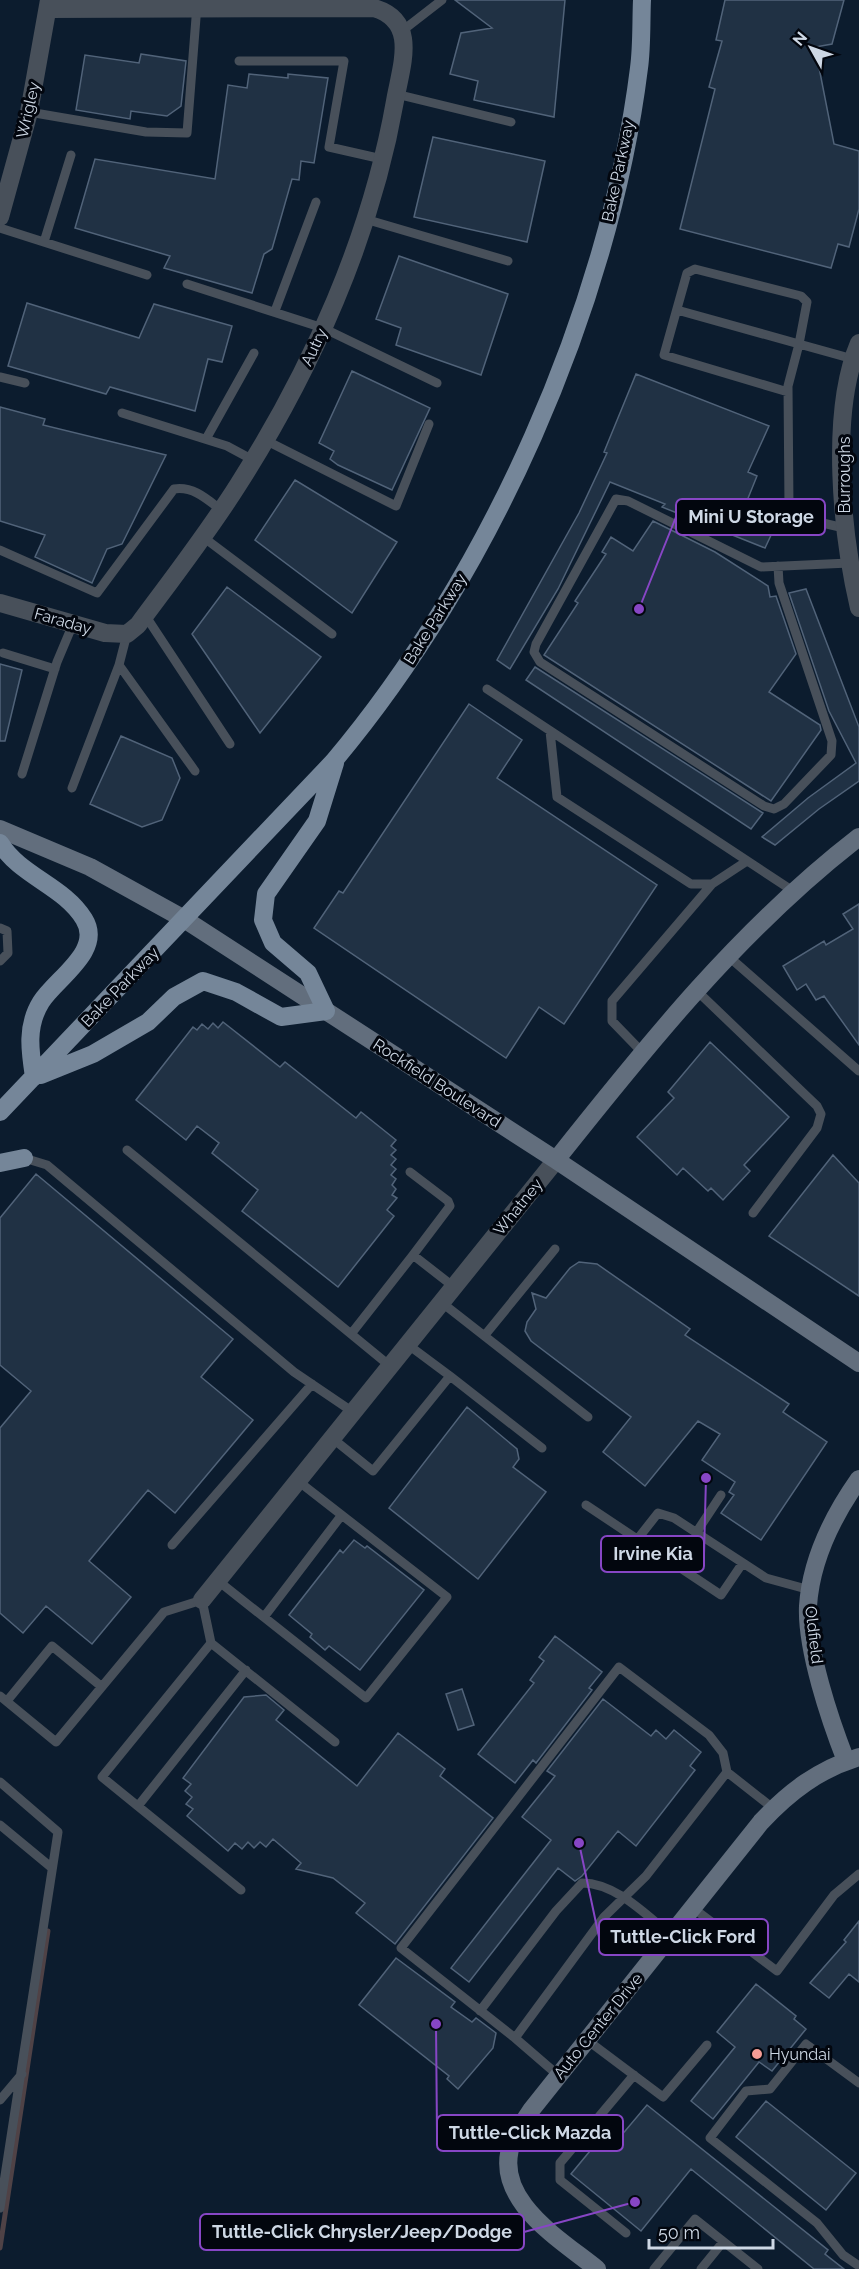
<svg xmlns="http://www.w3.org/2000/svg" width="859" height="2269" font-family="Raleway,sans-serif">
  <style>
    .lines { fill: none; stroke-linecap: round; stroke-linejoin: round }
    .stream { stroke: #4f4246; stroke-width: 5 }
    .building { fill: #203144; stroke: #516379; stroke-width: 1.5 }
    .lane { stroke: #48505a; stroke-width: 9 }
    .street { stroke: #48505a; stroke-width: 18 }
    .secondary { stroke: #626e7d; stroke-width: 18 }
    .primary { stroke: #758699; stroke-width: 18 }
    .poi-dot { fill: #f59c95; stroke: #02060e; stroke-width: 2 }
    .labels { text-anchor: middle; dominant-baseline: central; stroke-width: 6; stroke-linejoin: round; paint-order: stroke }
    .street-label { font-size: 16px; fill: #ced8e5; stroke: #02060e }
    .poi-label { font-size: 16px; fill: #ced8e5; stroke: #02060e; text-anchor: start }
    .leader { fill: none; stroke: #8746c5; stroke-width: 2 }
    .callout-dot { fill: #8746c5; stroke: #02060e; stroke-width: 2 }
    .callout { fill: #02060e; stroke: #8746c5; stroke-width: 2 }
    .callout-label { font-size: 18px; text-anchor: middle; font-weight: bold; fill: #ced8e5 }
  </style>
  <rect width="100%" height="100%" fill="#0c1c2e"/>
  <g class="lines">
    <path class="stream" d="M0 2248 48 1931"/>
  </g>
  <path class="building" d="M455 0H565L554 117 474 100 478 81 450 74 461 33 492 28Z
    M725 0H844L832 44 815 47 834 144 859 151V209L849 247 838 244 831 268 680 229 715 89 709 87 722 41 716 40Z
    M141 54 186 61 181 106 167 116 131 111 130 119 76 110 85 55 139 63Z
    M249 74 288 78V74L328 78 314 163 301 161 299 180 292 179 272 249 264 254 252 293 164 268 170 256 75 228 95 159 215 179 228 85 247 88Z
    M433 137 545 161 527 242 414 217Z
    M399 256 508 294 481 375 396 345 401 328 376 319Z
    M27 303 139 338 154 304 232 326 222 362 208 359 195 411 110 387 106 394 8 366Z
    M352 371 430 408 392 490 338 465 330 459 334 451 319 443Z
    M636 374 769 426 748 472 757 476 740 518 773 531 765 548 662 507 665 504 610 482 558 589 510 669 497 660 579 513 607 453 604 452Z
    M0 407 45 419 43 425 166 455 122 544 107 549 92 583 35 557 45 535 0 521Z
    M295 480 397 542 352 613 255 540Z
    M653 521 715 552 768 586 770 597 776 596 796 654 769 692 820 725 821 730 771 801 544 655 578 603 575 601 606 554 602 552 611 537 633 551Z
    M227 587 321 657 260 733 192 634Z
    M806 589 859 727V781L819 809 775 845 762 837 808 798 856 763 829 711 789 593Z
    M0 664 22 670 5 741H0Z
    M535 667 763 813 751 829 526 680Z
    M469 704 522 740 497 778 657 885 564 1024 539 1007 506 1058 314 928 339 891 343 893Z
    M121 736 172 758 180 778 162 820 142 827 90 804Z
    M859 904V1045L824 996 816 1000 806 984 797 990 783 966 824 941 826 945 853 929 843 914Z
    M223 1022 280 1067 285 1062 356 1118 361 1112 396 1140 391 1146 396 1150 391 1155 396 1159 391 1165 396 1169 391 1175 396 1179 392 1185 396 1189 392 1195 397 1198 387 1210 394 1216 338 1287 242 1211 258 1190 212 1153 219 1143 197 1126 186 1140 136 1100 193 1027 197 1030 202 1024 208 1029 213 1023 218 1028Z
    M710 1042 789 1117 744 1165 750 1171 723 1200 711 1188 708 1191 683 1168 677 1175 637 1137 674 1098 668 1092Z
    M833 1155 859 1183V1296L769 1236Z
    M36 1174 233 1339 201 1377 253 1420 175 1513 148 1490 89 1561 131 1597 92 1644 46 1606 23 1633 0 1613V1428L31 1391 0 1365V1218Z
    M579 1262 597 1264 690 1329 685 1335 789 1404 783 1412 827 1442 761 1540 721 1513 734 1495 729 1492 735 1482 702 1460 720 1434 698 1421 645 1486 603 1452 631 1417 531 1341 525 1331 527 1322 536 1309 532 1293 546 1298 570 1268Z
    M467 1407 517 1449 519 1459 513 1467 546 1492 478 1579 389 1508Z
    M354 1540 365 1548 367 1546 424 1590 360 1670 329 1646 325 1650 310 1637 312 1634 289 1615 340 1550 343 1553Z
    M555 1636 602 1672 589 1688 592 1690 536 1763 533 1760 515 1783 478 1754 534 1683 530 1680 544 1661 539 1657Z
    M462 1689 474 1725 458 1730 446 1694Z
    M266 1695 284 1710 276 1720 357 1786 398 1733 445 1769 440 1776 493 1818 395 1944 356 1913 365 1903 333 1878 296 1869 301 1863 273 1839 266 1847 260 1842 254 1848 248 1842 242 1849 235 1843 228 1851 187 1816 193 1809 186 1804 192 1797 185 1791 191 1784 183 1778 244 1697Z
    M603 1699 651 1736 656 1730 666 1739 674 1730 701 1752 690 1766 695 1770 636 1846 618 1831 582 1876 575 1881 558 1868 469 1982 451 1968 551 1840 522 1817 555 1776 547 1771Z
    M859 1921V1982L849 1974 829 1998 810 1983 846 1942 844 1940Z
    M396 1958 455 2002 451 2007 472 2022 476 2018 496 2033 493 2048 458 2089 447 2079 449 2076 359 2005Z
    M756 1984 796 2016 794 2019 806 2029 772 2071 759 2062 713 2119 691 2101 735 2047 717 2032Z
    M766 2101 856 2173 826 2210 736 2137Z
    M647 2105 828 2250 825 2254 844 2269H814L691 2169 641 2231 571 2174 604 2134 615 2143Z"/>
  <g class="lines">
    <path class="lane" d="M402 31 442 0
      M239 61H344L329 147 382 159
      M396 94 511 122
      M29 112 146 132 187 133 197 5
      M365 219 508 261
      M0 228 147 275
      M44 242 71 155
      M187 284 323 328 437 383
      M677 310 799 344 788 386 789 508 797 517 844 528
      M275 311 316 202
      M0 377 25 383
      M788 392 664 355 687 273 695 269 801 296 807 302 799 344 853 359
      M122 413 227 446 253 460
      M206 439 254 353
      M265 440 396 506 429 424
      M203 537 332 634
      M0 550 97 593 174 489C193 486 207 499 221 510
      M778 566 779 583 832 741 831 755 784 804 774 809 764 806 540 662 534 652 536 644 616 499 628 501 761 567 849 563
      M145 615 230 744
      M3 653 55 669
      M119 665 195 771
      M487 689 793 891
      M550 731 557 797 691 884H712
      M22 774 57 662 73 624
      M72 788 119 665 127 634
      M0 928 7 931 8 953 0 961
      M728 956 859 1071
      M696 990 817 1106 821 1114 817 1128 753 1213
      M642 1052 612 1021V1001L712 884 747 861
      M127 1150 390 1366
      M24 1158 47 1165 294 1372 353 1412
      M410 1172 448 1201 450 1206 413 1255
      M441 1302 588 1417
      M351 1334 413 1255 454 1287
      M485 1335 555 1249
      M450 1376 542 1448
      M332 1438 373 1471 450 1376 407 1344
      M586 1505 721 1595 742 1564
      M696 1533 721 1495
      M636 1541 658 1513 674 1518 766 1578 810 1590
      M172 1545 312 1384
      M217 1580 366 1698 447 1597 298 1481
      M264 1617 341 1516
      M211 1643 102 1777 241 1890
      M0 1696 56 1742 164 1612 202 1600 211 1643 335 1742
      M7 1701 52 1646 102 1687
      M0 1782 58 1832 0 2208
      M138 1806 246 1670
      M0 1825 52 1868
      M693 1908 777 1971 834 1895 859 1874
      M480 2011 556 1911 582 1883C616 1883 646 1915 671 1935
      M515 2038 401 1948 619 1667 709 1735 723 1753 727 1772
      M587 2040 663 2097 707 2045
      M559 2076 515 2038 604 1917 646 1876 727 1772 774 1809
      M859 2083 806 2044 770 2089 746 2091 710 2138 817 2223 843 2255 859 2266
      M0 2100 22 2074
      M626 2233 560 2180V2163L634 2075
      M654 2269 695 2219 758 2269
      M701 2269 723 2242"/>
    <path class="street" d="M0 217 29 112 49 0
      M859 343C829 414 842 535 859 608
      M0 603 105 633 127 634 138 625C172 579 207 534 238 485 312 369 371 237 395 101 401 66 419 21 374 8L48 9
      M202 1600 556 1160"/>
    <path class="secondary" d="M0 829 90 867 184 919 556 1160 859 1363
      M556 1160C648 1044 741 928 859 837
      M846 1761C830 1720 806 1649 808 1606 811 1560 833 1516 859 1479
      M597 2269C560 2239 489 2198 513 2140 517 2129 526 2119 532 2109L761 1822C789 1792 819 1769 859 1757"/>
    <path class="primary" d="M0 843C20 876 64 886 84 919 104 951 55 979 41 1002 26 1026 30 1051 34 1077
      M41 1075 93 1054 148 1022 174 997 203 981 236 992 281 1017 326 1011 308 973 273 943 263 920 266 894 317 821 335 763
      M0 1112 333 762C489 577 609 309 639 68 642 46 641 22 642 0
      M0 1163 24 1158"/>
  </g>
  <circle class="poi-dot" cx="757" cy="2054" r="6"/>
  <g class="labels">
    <g class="street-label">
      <text transform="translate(28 110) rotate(-77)">Wrigley</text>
      <text transform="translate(618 171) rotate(-78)">Bake Parkway</text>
      <text transform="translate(314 347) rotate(-65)">Autry</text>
      <text transform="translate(844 475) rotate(-90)">Burroughs</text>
      <text transform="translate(435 619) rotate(-58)">Bake Parkway</text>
      <text transform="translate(63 621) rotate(16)">Faraday</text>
      <text transform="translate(120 987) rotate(-46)">Bake Parkway</text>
      <text transform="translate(437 1083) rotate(33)">Rockfield Boulevard</text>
      <text transform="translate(518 1207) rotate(-51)">Whatney</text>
      <text transform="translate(814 1635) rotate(83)">Oldfield</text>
      <text transform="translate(598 2026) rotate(-51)">Auto Center Drive</text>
    </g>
    <g class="poi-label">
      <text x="769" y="2054">Hyundai</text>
    </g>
  </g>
  <path class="leader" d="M639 609L676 517M706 1478L704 1554M579 1843L599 1937M436 2024L437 2133M635 2202L524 2232"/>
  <g class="callout-dot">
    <circle cx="639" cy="609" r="6"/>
    <circle cx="706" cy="1478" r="6"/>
    <circle cx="579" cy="1843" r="6"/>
    <circle cx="436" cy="2024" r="6"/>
    <circle cx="635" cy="2202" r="6"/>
  </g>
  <g class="callout">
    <rect x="676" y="499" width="149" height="36" rx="6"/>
    <rect x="601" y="1536" width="103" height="36" rx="6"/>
    <rect x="599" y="1919" width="169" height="36" rx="6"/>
    <rect x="437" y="2115" width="186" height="36" rx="6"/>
    <rect x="200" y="2214" width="324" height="36" rx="6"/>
  </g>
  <g class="callout-label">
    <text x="751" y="523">Mini U Storage</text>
    <text x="653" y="1560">Irvine Kia</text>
    <text x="683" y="1943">Tuttle-Click Ford</text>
    <text x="530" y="2139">Tuttle-Click Mazda</text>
    <text x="362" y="2238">Tuttle-Click Chrysler/Jeep/Dodge</text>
  </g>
  <g transform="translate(811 48) rotate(310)" stroke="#02060e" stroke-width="4.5" paint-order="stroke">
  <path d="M0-4.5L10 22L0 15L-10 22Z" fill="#ced8e5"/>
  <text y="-9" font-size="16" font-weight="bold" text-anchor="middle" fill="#ced8e5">N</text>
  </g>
  <path d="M649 2239v9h124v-9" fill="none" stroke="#ced8e5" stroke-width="3"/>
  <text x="658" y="2239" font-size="18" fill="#ced8e5" stroke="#02060e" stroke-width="4.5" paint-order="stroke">50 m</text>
</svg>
